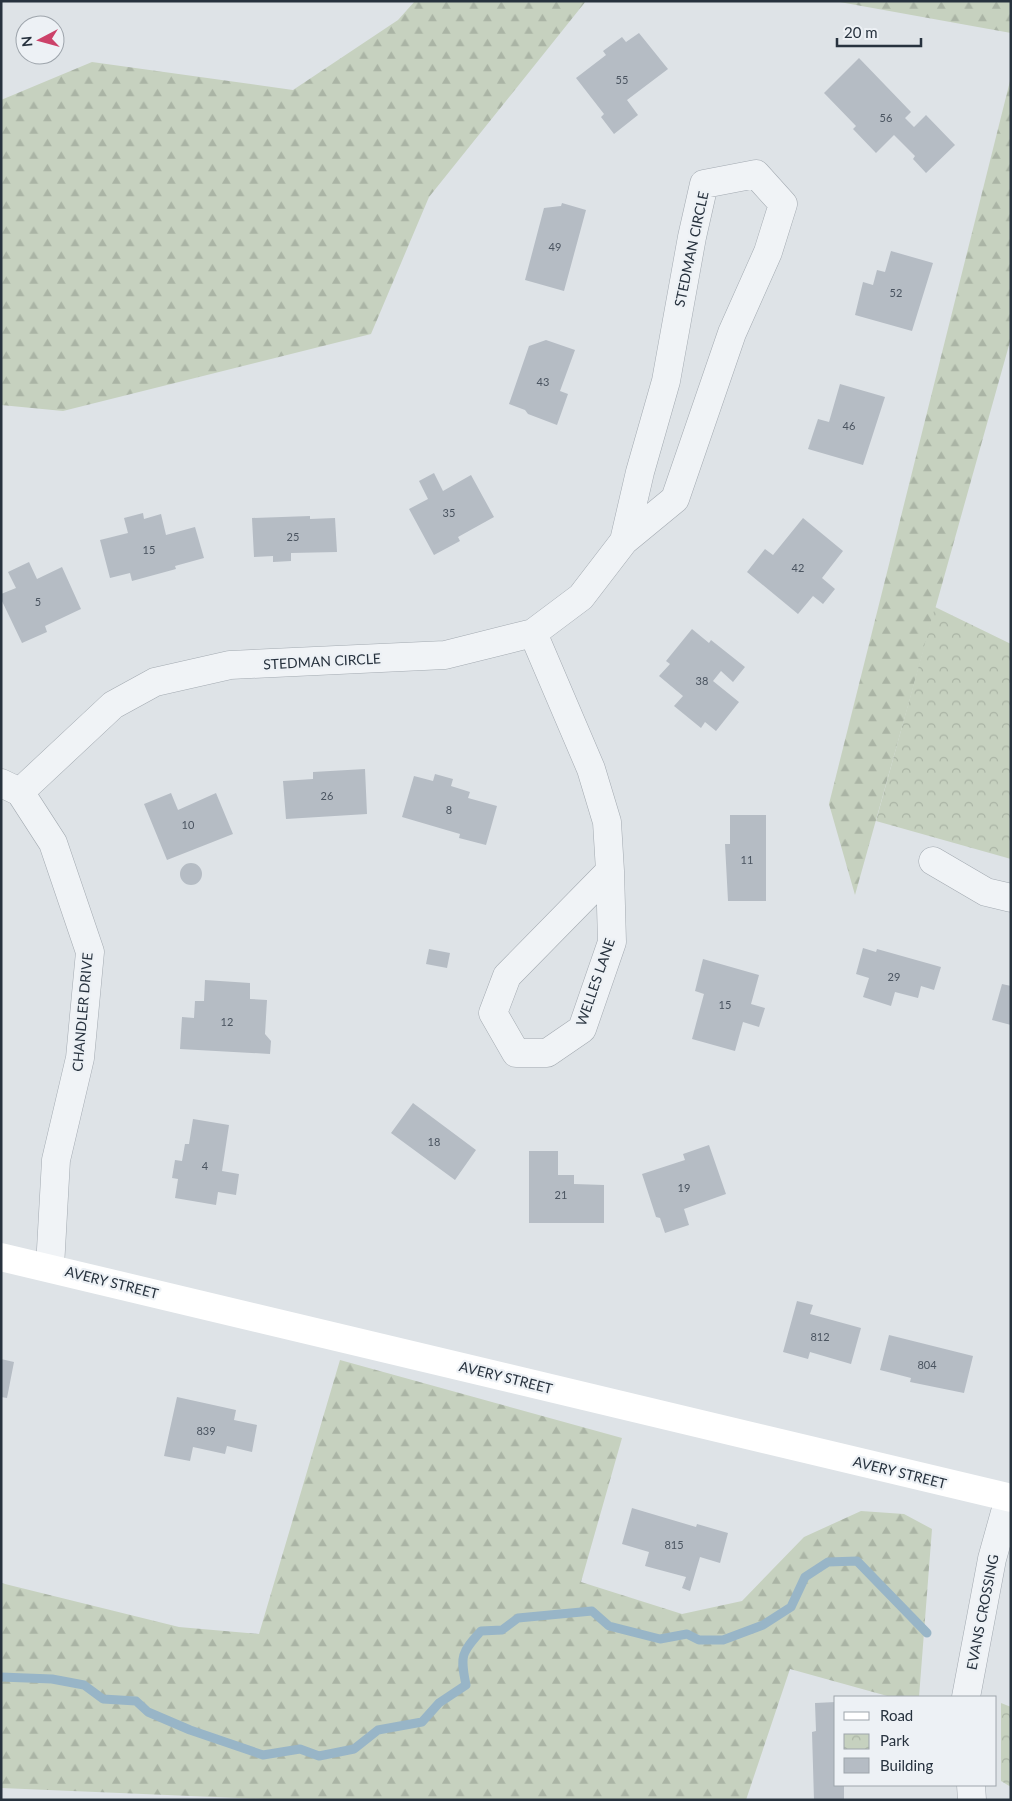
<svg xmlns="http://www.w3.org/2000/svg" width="1012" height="1801" font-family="Lato,sans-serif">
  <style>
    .forest { fill: url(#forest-firs) }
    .park { fill: url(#park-crowns) }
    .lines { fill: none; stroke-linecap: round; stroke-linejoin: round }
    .stream { stroke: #98b5c7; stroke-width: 9 }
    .building { fill: #b5bcc4 }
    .street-casing { stroke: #a3aab1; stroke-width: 29 }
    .street { stroke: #f0f3f6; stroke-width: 28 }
    .secondary { stroke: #fff; stroke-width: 28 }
    .labels { text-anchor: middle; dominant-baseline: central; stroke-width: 4.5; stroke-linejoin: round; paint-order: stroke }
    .number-label { font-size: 11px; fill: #4a5460 }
    .street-label { font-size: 14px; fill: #27323e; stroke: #edf1f5 }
  </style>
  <defs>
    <pattern id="forest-firs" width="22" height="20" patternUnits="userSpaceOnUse" patternTransform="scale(1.25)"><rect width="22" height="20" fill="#c6d1bf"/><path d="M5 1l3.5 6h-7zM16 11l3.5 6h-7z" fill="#aab4a5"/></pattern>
    <pattern id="park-crowns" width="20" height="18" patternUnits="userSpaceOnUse" patternTransform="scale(1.25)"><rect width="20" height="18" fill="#c6d1bf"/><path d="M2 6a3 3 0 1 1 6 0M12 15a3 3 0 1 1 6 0" fill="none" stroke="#aab4a5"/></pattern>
  </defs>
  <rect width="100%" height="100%" fill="#dee3e7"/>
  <path class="forest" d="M415 1H586L429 197 371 334 63 411 1 405V100L92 62 293 90 398 20Z
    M834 1H1011V33Z
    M1011 77V338L855 895 829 804Z
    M340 1360 622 1438 581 1582 682 1614 742 1601 804 1537 861 1511 904 1514 932 1529 919 1697H891L790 1669 746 1800H287L1 1788V1583L179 1627 259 1634Z"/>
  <path class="park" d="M935 607 1011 644V859L876 821Z
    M1001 1703 1011 1707V1787L1001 1781Z"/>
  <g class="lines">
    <path class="stream" d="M1 1677 52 1679 84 1685 103 1699 136 1701 148 1712 190 1730 263 1755 300 1749 319 1756 354 1749 378 1730 422 1722 439 1703 466 1685C460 1656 461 1653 481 1631L502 1630 518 1618 592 1611 609 1626 660 1639 687 1634 699 1640H723L763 1625 791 1607 805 1577 828 1562 857 1561 927 1633"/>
  </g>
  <path class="building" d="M639 33 668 69 627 100 638 115 614 134 601 117 604 114 576 78 606 55 603 51 622 37 626 42Z
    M859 58 911 112 905 118 914 127 926 115 955 145 926 173 913 159 915 156 894 135 876 153 853 129 856 126 824 93Z
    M562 203 586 210 564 291 525 280 544 208 561 206Z
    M891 251 933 263 912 331 855 315 863 282 873 285 877 270 885 272Z
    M546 340 575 350 560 391 568 394 557 425 528 414 525 410 509 404 529 346Z
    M840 384 885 397 863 465 808 449 818 419 829 422Z
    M434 473 443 491 471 475 494 517 458 537 460 541 434 555 409 509 428 499 419 481Z
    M143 513 144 519 161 514 166 535 195 527 204 558 175 566 176 569 132 581 130 573 110 578 100 540 128 533 124 518Z
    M310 516V519L335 518 337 552 291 553V561L273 562V556L254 557 252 518Z
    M803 518 843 551 822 578 835 589 823 604 813 596 798 614 747 572 765 549 773 555Z
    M29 562 37 579 62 567 81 609 45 626 47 632 22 643 1 599V594L16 588 8 572Z
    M692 629 709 643 711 640 745 667 733 682 721 671 713 681 739 702 716 731 705 722 701 728 674 706 683 696 659 676 670 664 666 661Z
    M365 769 367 814 286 819 283 781 313 779V772Z
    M435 774 453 779 451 786 470 792 468 798 497 806 486 845 459 838 460 834 402 817 414 776 433 781Z
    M171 793 178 810 216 793 233 834 167 860 144 804Z
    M730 815H766V901H728L725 844H730Z
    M180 874a11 11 0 1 1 22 0a11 11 0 1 1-22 0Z
    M863 948 876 952 877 949 941 967 934 990 921 986 918 998 895 992 891 1006 863 997 869 978 856 974Z
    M429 949 450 953 447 968 426 964Z
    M703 959 759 975 751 1004 765 1008 759 1027 743 1022 735 1051 692 1039 704 994 695 991Z
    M205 980 250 983V999L267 1000 265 1034 271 1041 270 1054 180 1049 182 1017 194 1018 195 1001H204Z
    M1002 984 1011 986V1025L992 1020Z
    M413 1103 476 1150 455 1180 391 1133Z
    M193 1119 229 1125 222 1171 239 1174 236 1195 218 1192 216 1205 175 1198 178 1179 172 1178 175 1160 182 1161 185 1144H189Z
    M709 1145 726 1194 684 1209 689 1225 665 1233 660 1218 656 1217 642 1174 685 1160 683 1154Z
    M529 1151H558V1175H574V1184L604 1185V1223H529Z
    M797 1301 813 1305 810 1314 861 1328 851 1364 810 1352 808 1359 783 1352Z
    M889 1335 973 1356 964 1393 910 1382 911 1378 880 1370Z
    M1 1359 14 1362 7 1398 1 1397Z
    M177 1397 236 1410 234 1420 257 1425 252 1452 227 1446 225 1454 193 1447 190 1461 164 1456Z
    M632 1508 696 1527 697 1524 728 1533 720 1563 700 1557 690 1591 682 1588 686 1577 645 1566 649 1552 622 1544Z
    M836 1702V1785H844V1800H814L812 1732 816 1731 815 1703Z"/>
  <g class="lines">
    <g class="street-casing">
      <path id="street" d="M533 633 591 769 607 822 610 871 507 976 493 1013 516 1053H547L582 1029 612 942 610 871
        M1 783 20 792 53 843 90 952 80 1058 56 1160 50 1267
        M20 792 113 705 155 682 230 665 445 655 533 633 581 597 624 541 675 499 732 333 768 252 783 204 756 174 704 184 692 237 666 381 640 472 624 541
        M933 861 986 892 1011 898
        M966 1697 992 1559 1009 1498
        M971 1785 972 1800"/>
    </g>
    <use href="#street" class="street"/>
    <path class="secondary" d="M1 1257 1011 1498"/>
  </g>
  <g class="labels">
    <g class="number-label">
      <text x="622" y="79">55</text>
      <text x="886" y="117">56</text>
      <text x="555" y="246">49</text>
      <text x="896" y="292">52</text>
      <text x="543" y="381">43</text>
      <text x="849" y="425">46</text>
      <text x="449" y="512">35</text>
      <text x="293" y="536">25</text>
      <text x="149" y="549">15</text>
      <text x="798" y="567">42</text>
      <text x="38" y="601">5</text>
      <text x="702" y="680">38</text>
      <text x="327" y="795">26</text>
      <text x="449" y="809">8</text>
      <text x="188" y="824">10</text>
      <text x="747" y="859">11</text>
      <text x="894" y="976">29</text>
      <text x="725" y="1004">15</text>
      <text x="227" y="1021">12</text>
      <text x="434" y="1141">18</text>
      <text x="205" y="1165">4</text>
      <text x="684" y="1187">19</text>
      <text x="561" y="1194">21</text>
      <text x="820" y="1336">812</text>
      <text x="927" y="1364">804</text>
      <text x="206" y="1430">839</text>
      <text x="674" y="1544">815</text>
    </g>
    <g class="street-label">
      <text transform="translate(691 249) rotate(-78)">STEDMAN CIRCLE</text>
      <text transform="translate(322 661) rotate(-3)">STEDMAN CIRCLE</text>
      <text transform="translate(595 982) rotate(-71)">WELLES LANE</text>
      <text transform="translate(82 1012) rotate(-85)">CHANDLER DRIVE</text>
      <text transform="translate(112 1282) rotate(14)">AVERY STREET</text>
      <text transform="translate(506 1377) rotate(14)">AVERY STREET</text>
      <text transform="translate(900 1472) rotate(14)">AVERY STREET</text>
      <text transform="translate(982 1612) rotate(-79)">EVANS CROSSING</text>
    </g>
  </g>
  <rect width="1012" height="1801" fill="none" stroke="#27323e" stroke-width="5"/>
  <rect x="834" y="1696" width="162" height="90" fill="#edf1f5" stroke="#9ea5ac"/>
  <rect x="844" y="1712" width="25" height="8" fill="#ffffff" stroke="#9ea5ac"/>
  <text x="880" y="1721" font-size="15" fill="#27323e">Road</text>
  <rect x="844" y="1734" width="25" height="15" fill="url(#park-crowns)" stroke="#9ea5ac"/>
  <text x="880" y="1746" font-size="15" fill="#27323e">Park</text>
  <rect x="844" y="1758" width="25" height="15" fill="#b5bcc4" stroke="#9ea5ac"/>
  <text x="880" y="1771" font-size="15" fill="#27323e">Building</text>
  <g transform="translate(40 40) rotate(264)"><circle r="24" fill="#edf1f5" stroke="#9ea5ac"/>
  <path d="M0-4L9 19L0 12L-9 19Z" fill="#cc4269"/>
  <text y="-8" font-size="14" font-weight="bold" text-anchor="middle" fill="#27323e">N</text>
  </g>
  <path d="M837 38v8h84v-8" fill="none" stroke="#27323e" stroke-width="2.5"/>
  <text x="844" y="38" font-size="15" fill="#27323e" stroke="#edf1f5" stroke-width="4" paint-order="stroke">20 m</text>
</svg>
